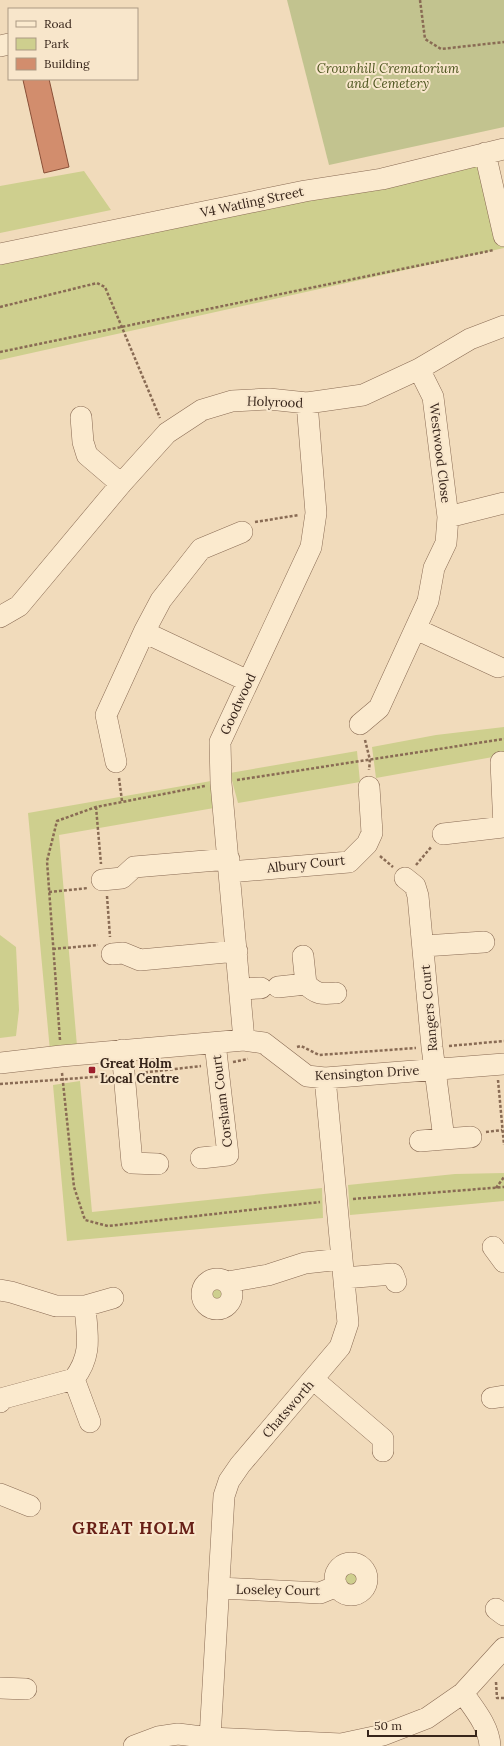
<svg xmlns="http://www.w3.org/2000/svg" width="504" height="1746" font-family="Lora,serif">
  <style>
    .green { fill: #cecf8e }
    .cemetery { fill: #c2c38f }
    .building { fill: #d28d6d; stroke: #8a5038 }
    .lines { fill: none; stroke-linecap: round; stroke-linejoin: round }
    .minor-casing { stroke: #896b54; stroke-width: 22 }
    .path { stroke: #896b54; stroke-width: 2.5; stroke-dasharray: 3 2; stroke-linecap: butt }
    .minor { stroke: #fbeace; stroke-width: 21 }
    .poi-dot { fill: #9d1f2c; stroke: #f8e6cb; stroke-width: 1.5 }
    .labels { text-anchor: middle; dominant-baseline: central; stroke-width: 4; stroke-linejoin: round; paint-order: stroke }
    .park-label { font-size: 13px; font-style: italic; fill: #4d551f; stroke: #f8e6cb }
    .street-label { font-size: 13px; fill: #37251a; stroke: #f8e6cb }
    .poi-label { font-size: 13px; font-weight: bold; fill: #37251a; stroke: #f8e6cb; text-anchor: start }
    .district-label { font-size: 17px; font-weight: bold; letter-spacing: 1px; fill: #671f16; stroke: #f8e6cb }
  </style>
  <rect width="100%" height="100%" fill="#f1dbbb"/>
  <path class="green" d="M485 153 504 196V248L0 360V261Z
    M84 171 111 210 0 233V186Z
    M504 727V755L376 778 372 747 436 735Z
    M357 751 360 782 238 803 230 773Z
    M211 781 214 808 59 835 77 1046 50 1051 28 813Z
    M0 935 16 947 19 1010 16 1036 0 1038Z
    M80 1081 92 1212 322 1188 323 1218 67 1241 53 1085Z
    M504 1173V1201L350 1215 348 1185 455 1174Z
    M207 1294a9 9 0 1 1 18 0a9 9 0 1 1-18 0Z
    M343 1579a8 8 0 1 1 16 0a8 8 0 1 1-16 0Z"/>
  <path class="cemetery" d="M287 0H504V127L329 165Z"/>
  <path class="building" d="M29 79H49L69 167 44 173 23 80Z"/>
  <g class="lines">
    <g class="minor-casing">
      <path id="minor" d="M0 46 9 44
        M485 153 504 236
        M0 254 305 191 382 179 504 149
        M81 417 83 442 87 455 121 484
        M448 517 504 503
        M0 617 19 606 121 484 167 433 202 410 232 401 269 399 307 403 363 395 419 369 470 339 504 326
        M416 629 498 667
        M144 632 161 600 201 549 242 532
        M360 724 379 708 428 601 434 568 446 543 448 517 433 397 419 369
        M116 762 106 715 144 632 248 681
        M501 762 504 827
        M443 834 504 827
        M229 872 349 862 367 844 372 833 369 787
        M405 878 415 886 418 896 432 1047 444 1139 471 1137
        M102 880 122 878 134 867 229 859
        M424 946 484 942
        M112 954 123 953 140 960 237 951
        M306 984C317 995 322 994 336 993
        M278 987 306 984 303 956
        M240 989 261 988
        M244 1040 221 783 220 742 311 547 316 513 307 403
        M122 1050 132 1163 158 1164
        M0 1063 61 1056 244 1040 264 1043 307 1076 325 1078 504 1064
        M420 1141 444 1139
        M201 1158 228 1155 215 1043
        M493 1247 504 1262
        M344 1278 393 1274 396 1282
        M202 1294a15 15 0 1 1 30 0a15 15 0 1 1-30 0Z
        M227 1282 268 1275 305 1263 342 1259
        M0 1290 11 1292 56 1306H85
        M74 1379C93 1354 87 1335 85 1306L113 1298
        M314 1380 383 1439V1451
        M492 1398 504 1396
        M0 1402 4 1398 74 1379 90 1422
        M0 1494 30 1506
        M335 1579a16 16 0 1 1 32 0a16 16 0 1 1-32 0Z
        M219 1588 320 1593 337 1586
        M496 1609 504 1615
        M0 1688 26 1689
        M463 1693C474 1709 489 1726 490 1746
        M210 1738 224 1496 229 1481 240 1465 340 1347 348 1323 325 1078
        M134 1746 158 1737 178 1734 210 1738 341 1744 383 1735 427 1718 463 1693 504 1648"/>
    </g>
    <path class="path" d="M420 0 425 39 441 49 504 42
      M0 307 97 283 105 287 160 418
      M0 352 494 250
      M255 522 299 515
      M365 740 370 760 369 770
      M119 778 122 801
      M237 780 504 739
      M96 807 101 864
      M380 856 393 867
      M416 865 432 846
      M49 892 88 888
      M107 896 110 937
      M53 949 98 945
      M60 1040 47 861 57 821 96 807 205 786
      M449 1046 504 1041
      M297 1047 301 1046 319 1055 416 1048
      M233 1062 248 1059
      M62 1073 74 1187 85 1220 108 1226 320 1202
      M140 1073 201 1066
      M498 1080 504 1145
      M0 1084 107 1076
      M486 1132 502 1130
      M496 1188 504 1177
      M353 1199 504 1187
      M496 1682 497 1698H504"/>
    <use href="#minor" class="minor"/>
  </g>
  <rect class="poi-dot" x="88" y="1066" width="8" height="8" rx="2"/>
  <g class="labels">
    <g class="park-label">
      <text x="388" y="68">Crownhill Crematorium<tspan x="388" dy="15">and Cemetery</tspan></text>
    </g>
    <g class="street-label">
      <text transform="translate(252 202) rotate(-12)">V4 Watling Street</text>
      <text transform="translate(275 402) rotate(2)">Holyrood</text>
      <text transform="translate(440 453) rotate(83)">Westwood Close</text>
      <text transform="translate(238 704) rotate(-65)">Goodwood</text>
      <text transform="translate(306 864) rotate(-6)">Albury Court</text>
      <text transform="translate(429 1008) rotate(-95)">Rangers Court</text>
      <text transform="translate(367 1073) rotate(-3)">Kensington Drive</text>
      <text transform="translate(222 1101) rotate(-97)">Corsham Court</text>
      <text transform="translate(288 1409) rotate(-49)">Chatsworth</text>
      <text transform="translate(278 1590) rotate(1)">Loseley Court</text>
    </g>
    <g class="poi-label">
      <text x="100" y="1063">Great Holm<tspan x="100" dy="15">Local Centre</tspan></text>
    </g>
    <g class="district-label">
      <text x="134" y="1528">GREAT HOLM</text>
    </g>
  </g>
  <rect x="8" y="8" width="130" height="72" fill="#f8e6cb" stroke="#ab9984"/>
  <rect x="16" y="21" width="20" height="6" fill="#fbeace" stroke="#ab9984"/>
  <text x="44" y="28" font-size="12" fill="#37251a">Road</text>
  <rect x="16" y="38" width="20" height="12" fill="#cecf8e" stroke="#ab9984"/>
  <text x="44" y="48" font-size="12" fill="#37251a">Park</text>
  <rect x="16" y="58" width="20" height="12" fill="#d28d6d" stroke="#ab9984"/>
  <text x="44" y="68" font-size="12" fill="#37251a">Building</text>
  <path d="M368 1730v6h108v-6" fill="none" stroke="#37251a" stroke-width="2"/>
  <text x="374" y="1730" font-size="12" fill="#37251a" stroke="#f8e6cb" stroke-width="3" paint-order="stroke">50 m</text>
</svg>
